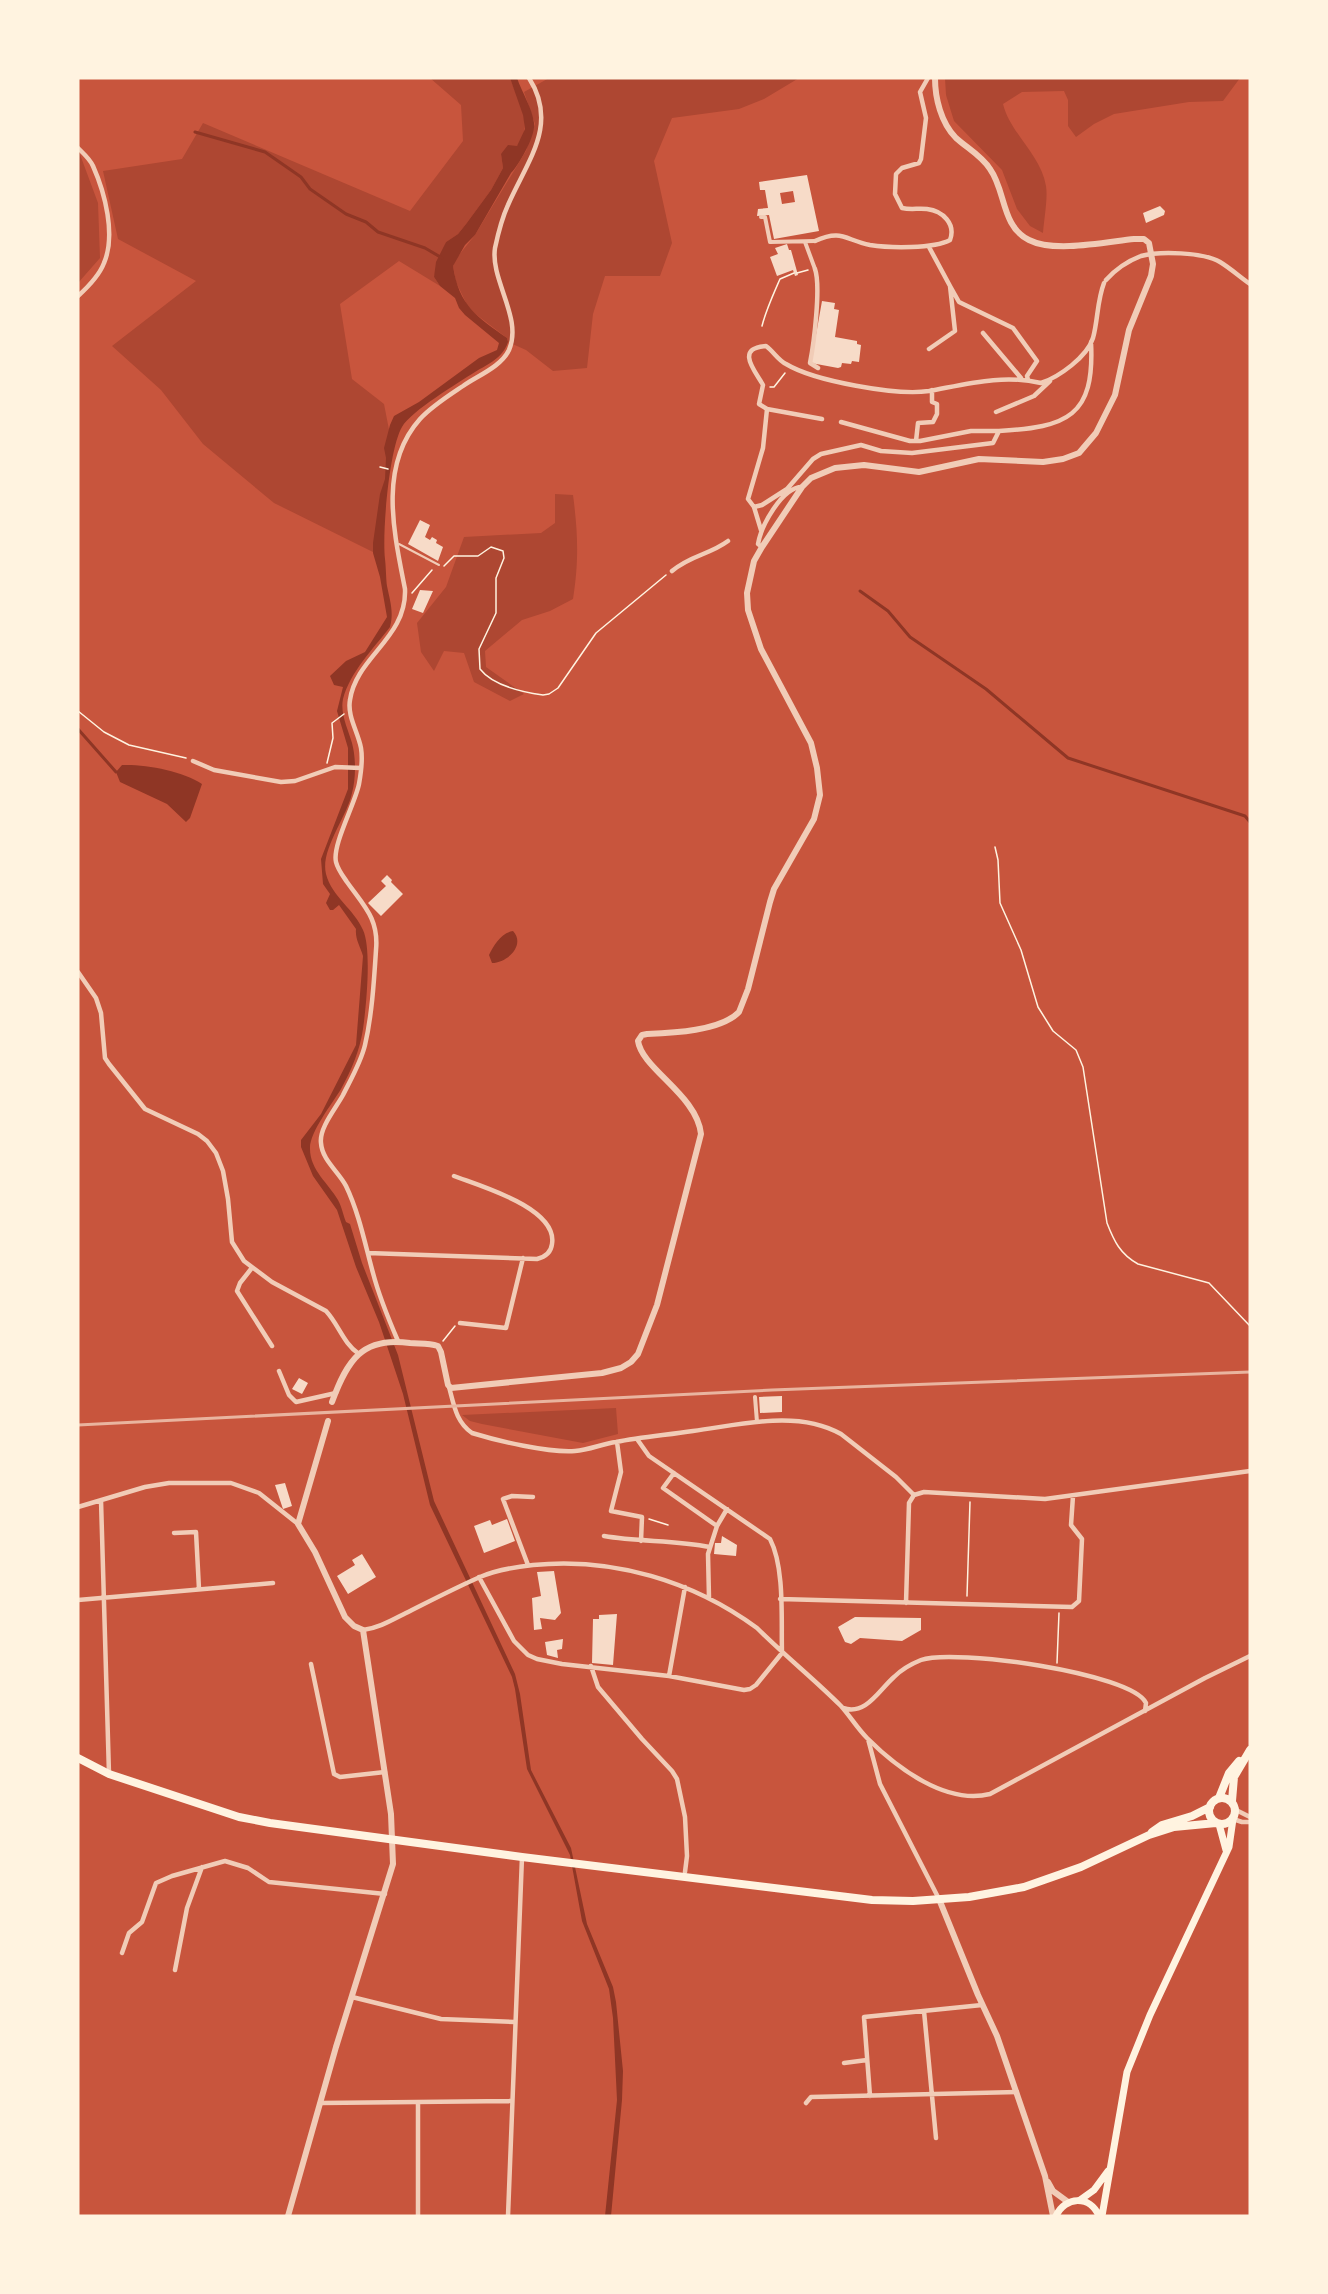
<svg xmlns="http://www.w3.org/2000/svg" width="1328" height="2294" font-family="'Open Sans',sans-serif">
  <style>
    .green { fill: #ae4732 }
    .water { fill: #8f3625 }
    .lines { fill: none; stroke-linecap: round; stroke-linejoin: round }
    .stream { stroke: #8f3625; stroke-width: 3 }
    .building { fill: #f7dbc8; fill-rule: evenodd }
    .path { stroke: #fff3e0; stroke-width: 1.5 }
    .service { stroke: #f1ccb7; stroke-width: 2 }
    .pedestrian { stroke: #f1ccb7; stroke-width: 4 }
    .minor { stroke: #f1ccb7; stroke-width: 4.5 }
    .tertiary { stroke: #f1ccb7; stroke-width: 6 }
    .secondary { stroke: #fff3e0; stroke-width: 7 }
    .primary { stroke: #fff3e0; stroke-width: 8 }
    .rail { stroke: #e9b49f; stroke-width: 3 }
  </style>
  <rect width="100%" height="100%" fill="#c8553d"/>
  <path class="green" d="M430 78H510C517 98 534 126 518 145 514 149 506 152 501 154L503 168 491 190 466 224 458 234 446 242 434 277 440 286 399 261 340 304 352 379 384 404 392 445 377 554 274 503 203 444 161 390 112 346 196 281 118 239 103 171 182 159 203 123 410 211 463 141 461 105Z
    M549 78H799L764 99 739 109 672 118 654 161 672 243 660 276H605L593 314 587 368 553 371 526 350 508 342 507 338 469 309 456 282 453 266 455 260 475 235 526 151 535 124 524 92Z
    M945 78H1240L1223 101 1189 102 1114 114 1094 124 1076 137 1068 126V100L1064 91 1022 92 1003 104C1010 133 1041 155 1046 186 1048 198 1044 219 1043 233L1030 226 1017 209 1002 170 954 121 946 95Z
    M78 149 98 203 100 258 78 283Z
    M555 494 573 495C578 533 579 561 573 599L550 611 522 620 485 651 486 667 524 694 510 701 474 682 464 653 444 651 434 671 421 652 417 623 446 587 464 537 541 533 555 523Z
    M616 1408 618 1434 583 1443 482 1424 470 1421 462 1415Z"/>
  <path class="water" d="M510 78H517C522 93 532 107 534 123 536 135 519 165 511 173L475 235 465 245 453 266C459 306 477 317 507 338L508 342C503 358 488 364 475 372 458 383 411 411 402 427 389 449 382 533 385 559 386 567 386 579 387 586 390 601 394 612 390 627 374 648 350 672 343 699 340 714 348 729 352 743 356 758 356 778 352 793 347 817 320 850 326 874 332 897 354 909 363 930 372 949 366 1008 363 1029 360 1050 351 1071 341 1089 332 1104 309 1133 310 1149 310 1170 329 1184 338 1200 342 1207 343 1215 346 1222L350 1224 362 1263 398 1355 434 1501 515 1674 520 1694 531 1770 571 1848 587 1924 613 1987 616 2002 623 2071 622 2100 611 2216H605L617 2100 613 2018 609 1989 582 1921 570 1855 527 1769 515 1689 512 1677 430 1505 403 1394 379 1322 356 1267 337 1210 313 1176 301 1147V1140L321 1114 356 1045 363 956C360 946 355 939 356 929L339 905 333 910H330L326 903 330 894 323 884 321 859 348 789V748L337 711 343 687 334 685 330 676 346 661 365 652 387 617 380 577 373 553V543L380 494 385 479 386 458 384 448 390 425 394 416 419 402 479 358 497 350 499 343 465 315 459 308 455 298 440 286 434 277 436 262 446 242 458 234 466 224 491 190 503 168 501 154 508 145 517 146 525 129 523 115Z
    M122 765C145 764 183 771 202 784L190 818 186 822 167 804 120 782 116 772Z
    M513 931C526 945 507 963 492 963L489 955C494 945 501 933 513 931Z"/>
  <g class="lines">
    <path class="stream" d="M195 132 265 152 301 177 310 189 346 214 366 222 378 232 425 248 442 258
      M860 591 888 611 910 637 986 689 1068 758 1245 816 1250 822
      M78 729 116 772"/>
  </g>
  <path class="building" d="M807 175 819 231 774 239 769 215 757 216 758 209 768 208 765 190H760L759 182ZM793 191 795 202 782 204 780 193Z
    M1160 206 1165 211 1164 215 1146 223 1143 213Z
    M787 244 789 250H791L798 275 795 276 793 270 777 276 770 257 778 254 775 248Z
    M822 301 835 303 834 309 839 310 835 337 857 341V344L861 345 859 362 852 361 851 364 842 363 841 367 838 368 811 363Z
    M420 520 430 525 425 537 430 540 432 537 437 540 436 543 443 547 438 561 408 544Z
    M420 590 433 591 423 613 412 609Z
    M387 875 392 880 391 882 403 894 381 916 368 903 386 886 381 881Z
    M299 1378 308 1383 302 1394 292 1389Z
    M782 1396V1412L760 1413 759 1397Z
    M285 1483 292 1506 283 1509 275 1485Z
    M507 1519 515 1541 484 1553 474 1526 490 1520 492 1525Z
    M722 1536 737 1545 736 1556 714 1554 715 1543H721Z
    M362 1554 376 1577 348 1594 337 1576 355 1565 352 1560Z
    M554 1571 561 1613 555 1620 540 1618 542 1629 534 1630 532 1598 541 1596 537 1572Z
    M617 1614 613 1665 592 1663 593 1619H599V1615Z
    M855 1617 921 1618V1630L902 1641 860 1638 851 1644 845 1642 838 1627Z
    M563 1639 562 1649 557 1650 558 1658 547 1655 545 1642Z"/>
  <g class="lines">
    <path class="path" d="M797 273 808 270
      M762 326C766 310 773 295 780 279L794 273
      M770 387H774L785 373
      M380 467 388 469
      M444 566 454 556H478L491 547 503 551 504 558 496 578V613L479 649 480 669C493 686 522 692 543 695L549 694 558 688 596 633 666 575
      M412 593 432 570
      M78 711 104 732 129 745 186 758
      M327 763 333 738 332 723 344 714
      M995 847 998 860 1000 903 1021 950 1038 1007 1053 1031 1076 1050 1083 1067 1107 1223C1114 1241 1120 1254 1138 1264L1209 1283 1250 1326
      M443 1341 455 1326
      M649 1519 668 1525
      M967 1596 970 1502
      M1057 1663 1059 1613"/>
    <path class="service" d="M399 544 439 565"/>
    <path class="pedestrian" d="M761 217H765L770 242 815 241
      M805 242 815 269
      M755 1397 757 1422"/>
    <path class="minor" d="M78 148C83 153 90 159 93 166 105 193 116 235 104 263 99 276 88 287 78 296
      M815 241C842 229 845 240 870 245 889 248 934 249 950 240 956 224 943 211 927 209 918 208 911 210 902 208L895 194 896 174 902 168 919 163 921 159 926 118 920 92 928 78
      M929 247 950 286 955 331 929 349
      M815 269C821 286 814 343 810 363L818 368
      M1106 280C1115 270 1128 261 1141 256 1159 251 1203 252 1220 262 1230 268 1240 277 1250 284
      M950 286 959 302 1013 328 1037 361 1027 376 1028 380
      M983 333 1021 378
      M996 412 1034 396 1050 381
      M822 419 767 409 759 404 763 385C756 372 734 348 766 346 774 352 778 360 786 364 814 381 897 396 929 391 967 384 1003 374 1041 383 1059 377 1087 357 1093 338 1098 320 1097 301 1104 283
      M841 422 910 441H920L971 431H999
      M916 441 918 423 933 422 937 414V404L932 402V390
      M754 507 762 505 787 489 813 459 821 454 861 445 881 451 912 453 993 443 999 431C1067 427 1095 417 1091 342
      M761 530 754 507 748 499 763 448 767 409
      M762 547 758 544C761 526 782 487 802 487
      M672 571C691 555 709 555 728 541
      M193 761 214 770 281 782 295 781 335 767 361 768
      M78 972 96 998 101 1013 105 1058 109 1064 145 1109 198 1134 207 1141 216 1153 223 1171 228 1199 232 1242 244 1261 272 1282 326 1311C339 1325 343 1343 359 1354
      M368 1253 537 1259C545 1257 551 1253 552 1244 558 1208 480 1186 454 1176
      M251 1269 240 1283 237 1291 272 1346
      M460 1323 506 1328 523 1258
      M398 1341C388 1318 379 1296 373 1273 365 1244 359 1213 346 1186 339 1172 322 1160 321 1143 319 1128 336 1108 343 1095 351 1079 361 1062 365 1045 372 1015 374 981 376 950 379 919 364 906 347 882 343 876 338 870 336 862 332 845 355 804 359 784 361 773 363 760 361 748 358 732 347 716 350 700 356 657 407 638 405 589 394 533 378 466 420 419 432 406 448 396 463 386 477 376 501 367 509 350 523 318 490 280 495 248 498 234 502 218 508 205 527 161 559 125 529 78
      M279 1371 289 1395 296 1402 336 1393
      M449 1387C454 1405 456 1422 472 1433 498 1441 549 1453 575 1451 589 1450 602 1444 616 1442 641 1437 667 1435 693 1431 740 1425 797 1409 841 1434L896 1477 914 1495
      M637 1439 649 1456 770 1539C785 1568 781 1620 782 1653
      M617 1442 621 1472 611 1511 642 1517 641 1541
      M674 1473 663 1488 717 1526 727 1509
      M101 1500 109 1774
      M78 1507 145 1487 169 1483H231L259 1493 298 1524
      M174 1533 196 1532 199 1589
      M604 1536C639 1542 675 1540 710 1547
      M528 1565 503 1499 512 1496 533 1497
      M479 1577 514 1641 528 1655 537 1659 562 1664 669 1676 744 1690 750 1689 756 1685 782 1653
      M709 1598 708 1554 717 1526
      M780 1599 1072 1607 1079 1601 1082 1539 1071 1525 1073 1496
      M78 1600 273 1583
      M906 1603 909 1503 914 1495 924 1492 1045 1499 1250 1471
      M363 1630C379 1628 392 1620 406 1613 430 1601 455 1588 480 1577 496 1570 515 1567 533 1565 613 1557 693 1581 757 1628 784 1655 814 1679 841 1706 850 1716 857 1728 867 1738 897 1768 946 1805 990 1794L1205 1678 1250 1656
      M311 1664 334 1774 340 1777 385 1772
      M591 1666 598 1687 642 1739 672 1771 677 1779 685 1817 687 1856 685 1872
      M669 1676 685 1587
      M843 1708C866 1716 879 1690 894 1677 902 1669 911 1664 921 1660 953 1648 1132 1673 1146 1703L1145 1711
      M868 1739 880 1784 939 1899
      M1236 1810 1250 1817
      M1233 1819 1242 1822H1250
      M122 1953 129 1933 142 1922 156 1883 172 1876 225 1861 248 1868 269 1882 385 1894
      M175 1970 187 1908 202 1867
      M352 1997 441 2019 514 2022
      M924 2011 936 2138
      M844 2063 867 2060
      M870 2096 864 2017 982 2005
      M321 2103 511 2101
      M806 2103 811 2097 1017 2092
      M418 2216V2103
      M508 2216 522 1857"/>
    <path class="tertiary" d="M332 1402C347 1361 362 1336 410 1343 419 1344 428 1343 438 1346L441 1352 448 1385 451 1388 602 1373 621 1368 631 1362 638 1354 657 1305 701 1134C697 1095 642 1069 638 1041L642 1035 647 1034C672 1033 721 1031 739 1012L748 989 770 902 774 889 814 819 820 795 817 768 811 743 761 649 748 610 747 593 754 561 762 547 802 487 811 478 835 468 864 465 919 472 979 459 1043 462 1063 459 1079 453 1096 433 1115 395 1129 330 1151 276 1153 264 1149 243 1144 239H1134C1106 242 1054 253 1029 240 1001 226 1006 191 990 169 982 156 967 148 956 138 941 123 935 98 935 78
      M939 1899 978 1995 997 2036 1045 2176 1053 2216
      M1048 2182 1053 2191 1068 2202
      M288 2216 336 2047 393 1864 391 1814 363 1630 354 1626 345 1617 315 1552 298 1524 328 1421"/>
    <path class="secondary" d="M1219 1824 1226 1850
      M1080 2200 1094 2190 1108 2171
      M1056 2216C1065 2196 1090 2195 1099 2216
      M1102 2216 1127 2072 1150 2015 1229 1847 1233 1819"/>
    <path class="primary" d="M78 1758 109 1774 239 1817 270 1823 522 1857 872 1900 913 1901 969 1897 1024 1887 1081 1867 1149 1835 1174 1827 1216 1823
      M1209 1811a13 13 0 1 1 26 0a13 13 0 1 1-26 0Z
      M1219 1798 1229 1773 1239 1761
      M1232 1801 1234 1777 1250 1750
      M1152 1832 1162 1825 1192 1816 1210 1807"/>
    <path class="rail" d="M78 1425 772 1390 1250 1372"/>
  </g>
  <rect width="1328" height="2294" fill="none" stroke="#fff3e0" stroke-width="159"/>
</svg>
